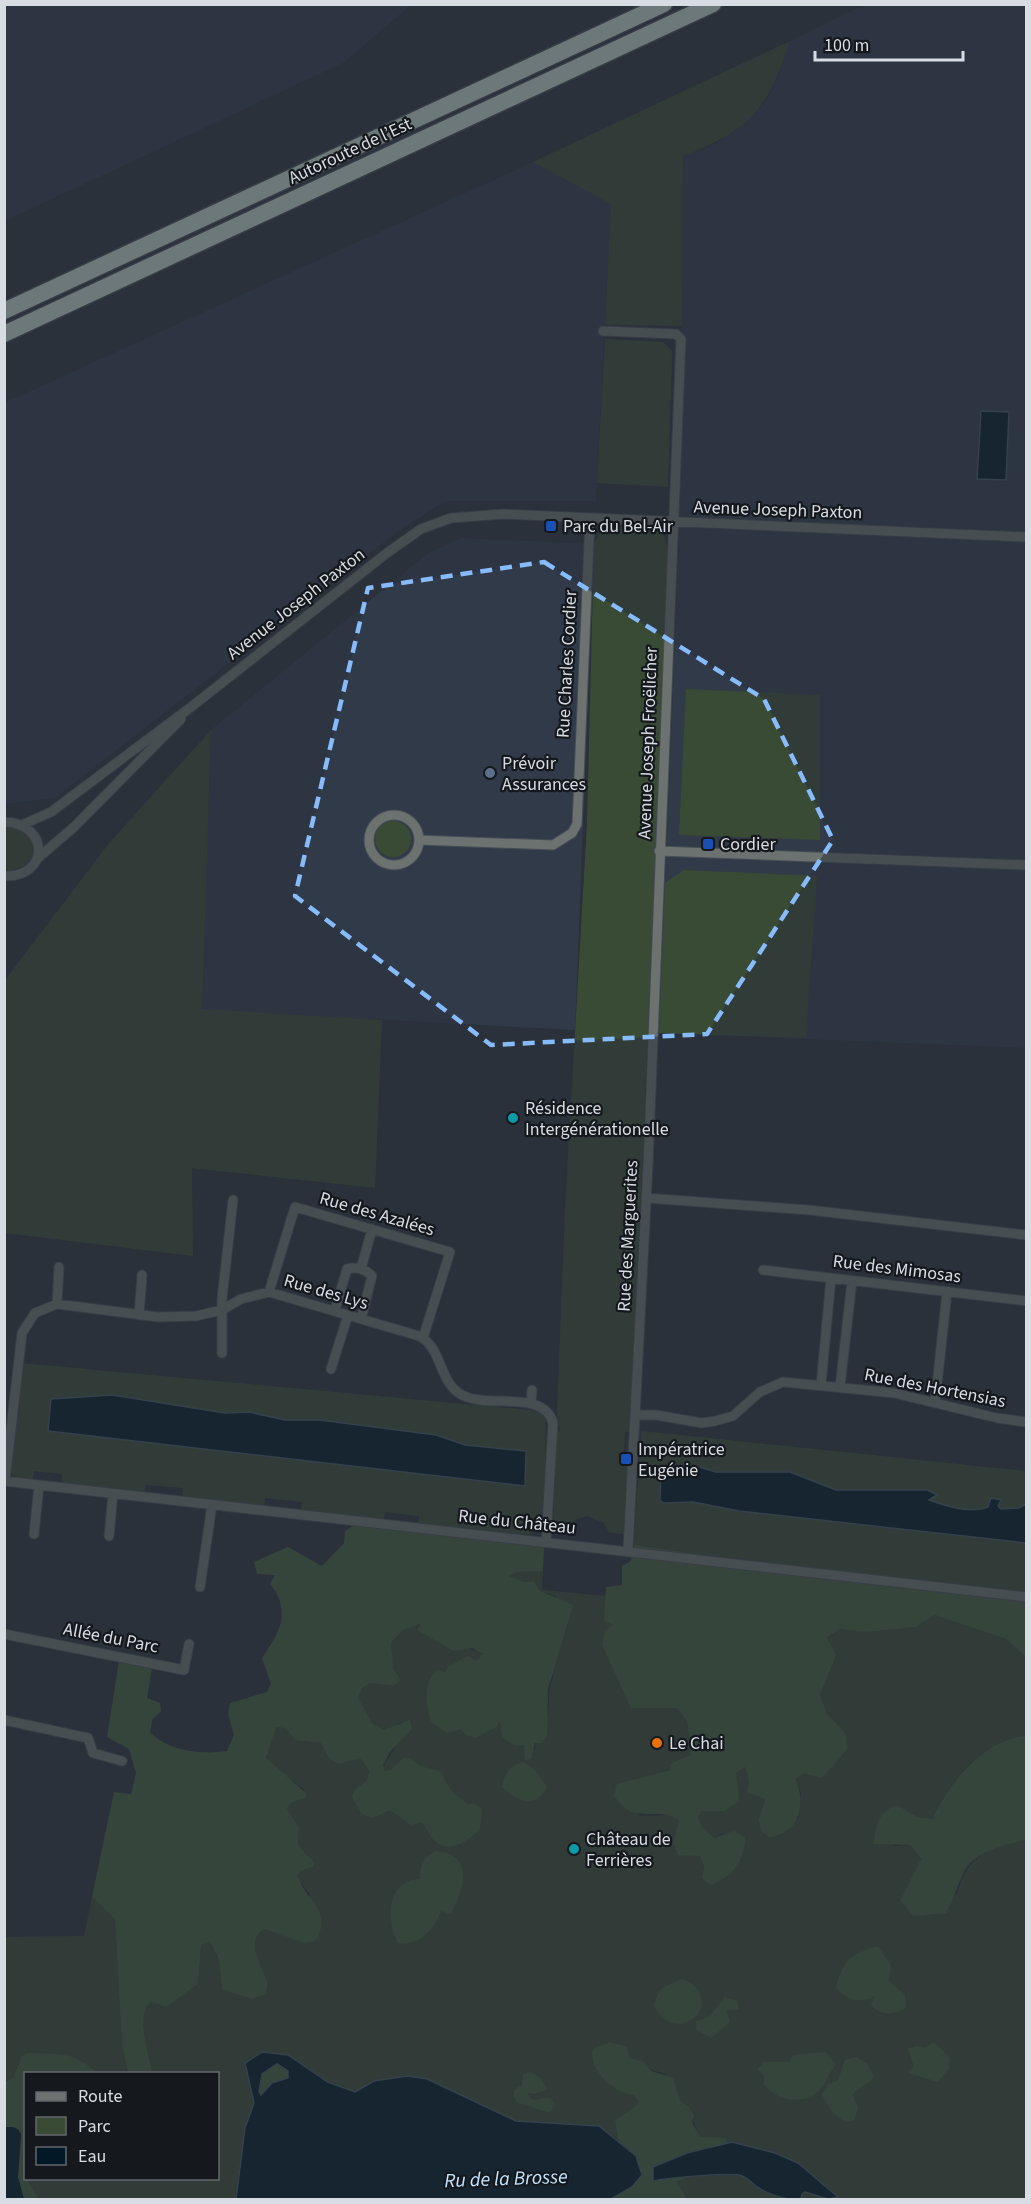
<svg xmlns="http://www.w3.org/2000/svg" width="1031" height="2204" font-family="'Source Sans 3',sans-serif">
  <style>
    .built { fill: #303a49 }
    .green { fill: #3a4b35 }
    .forest { fill: #465d3f }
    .water { fill: #011827; stroke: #42535f; stroke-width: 1.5; fill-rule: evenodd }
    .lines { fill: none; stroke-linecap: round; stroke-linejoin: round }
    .river { stroke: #011827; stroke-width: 18 }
    .street-casing { stroke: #464d55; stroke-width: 11 }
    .highway-casing { stroke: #464d55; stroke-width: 19 }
    .street { stroke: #6c7270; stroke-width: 9 }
    .highway { stroke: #bdcec8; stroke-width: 16 }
    .marked { fill: none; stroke: #87bbfb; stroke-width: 4.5; stroke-dasharray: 12 8; stroke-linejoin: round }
    .transit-dot { fill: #1a4fb4; stroke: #15181d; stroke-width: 2 }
    .service-dot { fill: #5c6f8a; stroke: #15181d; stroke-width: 2 }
    .culture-dot { fill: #0f9aa8; stroke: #15181d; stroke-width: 2 }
    .food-dot { fill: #e8710a; stroke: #15181d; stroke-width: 2 }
    .labels { text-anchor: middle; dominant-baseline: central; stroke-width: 4.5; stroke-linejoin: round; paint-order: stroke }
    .street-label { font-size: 18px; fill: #d8dde3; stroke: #15181d }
    .poi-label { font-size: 18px; fill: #d8dde3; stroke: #15181d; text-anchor: start }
    .water-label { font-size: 20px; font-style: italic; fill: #c3e5ff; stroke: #15181d }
  </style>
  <rect width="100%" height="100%" fill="#2a313a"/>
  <path class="built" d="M4 5 5 4 411 5 343 63 5 221Z
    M863 5H1026V1048L659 1033 679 540 683 155 711 146 739 128 765 103 779 73 790 41Z
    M533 162 611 204 596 501H445L396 533 55 798 4 804V403Z
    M461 538 594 544 575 1030 201 1010 211 730 427 554Z"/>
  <path class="green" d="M790 41C768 109 751 130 683 156L682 326 605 325 611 204 533 162Z
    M605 339 663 342 672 351 668 487 597 483Z
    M611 526 652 528 664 536 668 551 631 1431 625 1432 623 1466 629 1467 624 1534 609 1533 604 1523 587 1516 576 1520 569 1528 553 1526 556 1432 560 1431 557 1413 565 1208 587 823 594 544 601 531Z
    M686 689 820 695V840L679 835Z
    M211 730 202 1009 382 1020 375 1188 192 1168 193 1256 5 1233V980L110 842Z
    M375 839a18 18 0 1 1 36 0a18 18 0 1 1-36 0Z
    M5 827C42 829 44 870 5 870Z
    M684 870 817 876 806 1038 659 1033 665 883Z
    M21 1363 540 1411 546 1416 544 1523 533 1522 531 1535 418 1526 419 1516 385 1512 383 1522 301 1512 302 1502 265 1498 264 1508 182 1497 183 1488 146 1485 145 1493 62 1484V1474L34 1471 32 1481 17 1478 12 1474V1464Z
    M641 1431 1026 1471V1601L634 1545Z
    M543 1571 542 1590 606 1596 604 1619 614 1625 647 1706 677 1708 687 1721 691 1756 670 1764V1770L617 1784 640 1816 671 1815 679 1820 673 1842 678 1855H700L704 1866 702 1878 724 1833 714 1838 702 1827 698 1818 700 1811H725L735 1774 745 1767 749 1782 765 1798 760 1820 778 1836 799 1817 801 1793 796 1779 804 1773 814 1774 845 1734 827 1714 820 1695 836 1655 826 1639 839 1629 867 1632 916 1627 935 1615 1006 1639 1026 1657V1736C984 1739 948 1783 932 1819L917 1817 897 1805 893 1846 910 1845 921 1860 900 1901 957 1894C968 1854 987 1850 1024 1840L1026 1843V2199H687L677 2182 699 2171 731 2149 726 2139 700 2138 688 2106 680 2100 666 2074 638 2066 634 2095 639 2102C633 2111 622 2113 615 2121L618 2140 599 2126 516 2121 427 2079 374 2081 355 2092 328 2082 298 2061 245 2067 254 2103 245 2128 236 2199H39L29 2183 30 2178H218V2074L152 2073C149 2053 135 2015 151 2002L166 2007 198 1984 201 1945 210 1941 219 1959 222 1989 232 1992 268 1983C259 1968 246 1941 264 1929L306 1943 310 1894 299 1881 298 1875 300 1871 313 1867 306 1853 298 1845 299 1827 287 1809 292 1802 305 1798 304 1789 268 1763C264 1753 271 1736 276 1727H286L295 1740 321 1743 329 1759 339 1764 360 1758 369 1770 367 1780 355 1790 378 1808 411 1812 423 1823 435 1842 461 1802 453 1792 387 1775 383 1766 396 1746 401 1722C377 1740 367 1719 358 1698L362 1688 370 1683 393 1686 391 1643 402 1631 422 1622 417 1629 483 1654 476 1661 461 1729 501 1720 502 1737 515 1746 524 1744 535 1750C535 1738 543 1729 547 1717 551 1704 547 1691 553 1678L556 1596 540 1591 534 1581 524 1582 508 1576 516 1572Z
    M92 1897 115 1919 122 2045 128 2073H97C67 2045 53 2057 18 2068L13 2078 5 2082V1937L84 1936Z"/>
  <path class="forest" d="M354 1525 544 1547 543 1571 516 1572 509 1576 524 1582 534 1581 540 1591 573 1605 548 1689 547 1735 542 1743H535L531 1759 525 1760 524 1745 515 1746 502 1737 500 1721 496 1727 476 1738 466 1735 461 1729 447 1733 431 1722C426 1702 422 1684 438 1669L445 1673 448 1667 468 1656 476 1661 483 1654 472 1648 454 1651 417 1630 421 1623 402 1631 391 1643 393 1669 401 1680 393 1686 370 1683 362 1688 358 1698 372 1723 384 1730 410 1720 412 1729 390 1752 383 1765 385 1771 391 1770 403 1758H410L420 1766 442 1772C444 1786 458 1797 469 1805L473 1803 482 1808 480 1830C466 1840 453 1854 436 1842 430 1838 426 1827 422 1822L411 1825 390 1810 372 1818 361 1813 352 1797 355 1790 367 1780 369 1770 360 1758 339 1764 329 1759 321 1743 295 1740 286 1728 276 1727 266 1758 307 1794 305 1798 292 1802 287 1809 299 1827 298 1845 314 1863 313 1867 300 1871 298 1875C303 1900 335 1910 315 1941L305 1943 264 1929C245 1941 261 1965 267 1981 268 1985 266 1990 265 1994L252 1999 222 1989 219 1959 210 1941 201 1945 198 1984 166 2007 151 2002C135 2015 149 2053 152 2073H128L122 2045 115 1919 92 1897 114 1792 131 1794 136 1773 129 1749 107 1737 119 1661 152 1668 147 1698 160 1703 161 1711 152 1720 150 1732C168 1751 201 1755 227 1751L234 1735 228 1714 230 1703 267 1692 271 1684 262 1658C280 1632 292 1612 270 1584L275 1575 257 1574 254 1562 288 1547 322 1566 344 1543 345 1531Z
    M634 1545 1026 1601V1657L1006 1639 935 1615 916 1627 867 1632 839 1629 827 1638 836 1655 820 1695 827 1714 846 1734 847 1749 822 1778 804 1773 796 1779C806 1805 800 1833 769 1837L761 1831 759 1820 765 1799 747 1792 749 1782 745 1767 736 1773 739 1801 725 1811H701L698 1818 702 1827 714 1838 734 1831 745 1837C745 1860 732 1878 710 1885L702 1878 704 1866 700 1856 678 1855 673 1842 679 1820C655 1804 634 1828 614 1795L617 1784 670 1770V1764L691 1755 687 1721 677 1708H631L602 1644 605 1631 613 1625 604 1620 606 1587 622 1585V1566L631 1561Z
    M1026 1736V1843L1024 1840C1003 1846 973 1851 963 1874 957 1887 953 1900 946 1913L913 1916 900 1901 921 1859 910 1845 874 1844C875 1827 879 1811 897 1805L917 1817 932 1819C949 1783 984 1739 1026 1736Z
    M523 1762 533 1768 547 1787C536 1809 517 1802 502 1787 505 1773 509 1766 523 1762Z
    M436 1851C475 1854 464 1890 451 1914L441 1911C432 1931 421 1945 398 1943 386 1921 386 1880 420 1879 420 1864 423 1859 436 1851Z
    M878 1946 891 1966 889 1981 905 1995 906 2008C892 2015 883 2017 871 2005L875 1996C858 2004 849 2001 836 1987 844 1960 851 1954 878 1946Z
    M682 1979C730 1999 679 2051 653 2005L661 1989Z
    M725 1997 737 2001 739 2009 726 2010 730 2022 711 2038 697 2030 696 2022 710 2016Z
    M610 2042 627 2047 630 2058 644 2062 651 2071 673 2078 680 2100 688 2106 694 2115 692 2122 700 2137 725 2138 731 2149 699 2171 677 2182 687 2199H611L636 2156 618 2140 615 2121C622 2113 633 2111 639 2102L634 2095C614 2093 588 2071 593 2049Z
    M933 2042 950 2058 949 2068 938 2082 908 2073 914 2066 908 2049 917 2046 926 2048Z
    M826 2052 836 2065C829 2072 826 2083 820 2089 804 2107 774 2100 763 2083L765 2077 758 2069 764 2062H789L793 2055Z
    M27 2053C59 2055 73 2050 97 2073L26 2074V2178L30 2179 29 2183 39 2199H5V2082L13 2078 22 2056Z
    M856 2057 867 2064 874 2076C868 2085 859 2086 852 2095L858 2108 854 2120 845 2122 833 2113 822 2095 828 2084 838 2081 845 2060Z
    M277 2064 289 2071 288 2078 270 2086 261 2095 259 2092 262 2074Z
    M531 2072 540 2078 547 2089 535 2094 527 2093 533 2100 550 2097 555 2105 550 2112C537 2111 530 2104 518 2103L513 2096 514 2090 522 2085 523 2074Z"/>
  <path class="water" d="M981 411 1009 412 1006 480 977 479Z
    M112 1395 225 1413 249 1412 285 1420H320L436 1435 465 1445 526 1451 525 1486 48 1431 51 1399Z
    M669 1465 696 1466 716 1472H790L836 1490H928L937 1495 929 1500C945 1506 971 1514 988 1507L991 1498 1001 1500 998 1506 1001 1509 1019 1508 1026 1504V1543L739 1511 693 1502 663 1503 660 1500 661 1471Z
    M262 2052 288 2055 328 2082 355 2092 374 2081 407 2076 427 2079 516 2121 599 2126 636 2156 642 2175 632 2187 611 2199H236L245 2128 254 2103 245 2063ZM277 2064 288 2071V2078L272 2083 261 2095 259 2092 262 2074Z
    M732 2142 775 2153 798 2163 838 2197 828 2199 805 2192 802 2194 801 2199C785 2200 771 2196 757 2187 753 2184 748 2178 742 2176 733 2172 665 2178 653 2181V2167L687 2153Z"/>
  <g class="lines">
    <path class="river" d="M4 2136H12L9 2178 15 2200"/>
    <g class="street-casing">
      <path id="street" d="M603 331 676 334 681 339 648 1165 628 1550
        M369 840a25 25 0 1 1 50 0a25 25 0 1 1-50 0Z
        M4 822C50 823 50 878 4 876
        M24 824 51 812 195 704 387 553 421 529 451 518 503 514 1026 537
        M419 840 553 845 572 833 577 824 590 518
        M659 851 1026 865
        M39 857 74 827 181 719
        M646 1198 809 1210 1026 1235
        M361 1269 372 1229
        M763 1270 1026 1301
        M269 1292 295 1207 450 1252 423 1338
        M57 1304 59 1267
        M335 1310 347 1269C357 1266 365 1269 372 1276L361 1319
        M139 1315 142 1275
        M222 1353V1299L233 1200
        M331 1369 348 1315
        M821 1385 831 1278
        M840 1387 852 1281
        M531 1402 532 1390
        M935 1403 947 1292
        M635 1415H656L702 1423 715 1421 733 1416 760 1392 783 1382 894 1393 997 1418 1026 1422
        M4 1481 1026 1597
        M5 1481 22 1333 35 1313 57 1304 158 1317 196 1316 222 1310 241 1299 269 1292 419 1336C443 1348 438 1382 462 1395 489 1409 544 1389 553 1423L546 1542
        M34 1534 39 1485
        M109 1536 113 1494
        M200 1587 212 1505
        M4 1634 184 1670 189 1644
        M4 1720 88 1738 93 1753 122 1761"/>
    </g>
    <g class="highway-casing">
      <path id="highway" d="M4 311 664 4
        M4 334 713 4"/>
    </g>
    <use href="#street" class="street"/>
    <use href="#highway" class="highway"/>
  </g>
  <path d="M0 0H1031V2204H0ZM544 562 764 699 833 840 707 1034 491 1045 295 896 368 588Z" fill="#2a313a" fill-opacity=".55" fill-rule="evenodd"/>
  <path class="marked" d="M544 562 764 699 833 840 707 1034 491 1045 295 896 368 588Z"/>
  <g class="transit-dot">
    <rect x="545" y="520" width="12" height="12" rx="3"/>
    <rect x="702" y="838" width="12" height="12" rx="3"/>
    <rect x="620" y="1453" width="12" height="12" rx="3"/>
  </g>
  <circle class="service-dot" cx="490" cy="773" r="6"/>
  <g class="culture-dot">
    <circle cx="513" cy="1118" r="6"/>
    <circle cx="574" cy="1849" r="6"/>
  </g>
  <circle class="food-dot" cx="657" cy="1743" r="6"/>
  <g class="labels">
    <g class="street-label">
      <text transform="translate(350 151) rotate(-25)">Autoroute de l’Est</text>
      <text transform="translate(778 510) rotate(2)">Avenue Joseph Paxton</text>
      <text transform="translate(296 604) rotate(-38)">Avenue Joseph Paxton</text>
      <text transform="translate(567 664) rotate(-87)">Rue Charles Cordier</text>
      <text transform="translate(648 743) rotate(-88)">Avenue Joseph Froëlicher</text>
      <text transform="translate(377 1214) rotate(16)">Rue des Azalées</text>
      <text transform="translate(628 1236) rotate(-87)">Rue des Marguerites</text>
      <text transform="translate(897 1269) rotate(7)">Rue des Mimosas</text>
      <text transform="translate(326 1292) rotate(16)">Rue des Lys</text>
      <text transform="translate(935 1388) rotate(11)">Rue des Hortensias</text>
      <text transform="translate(517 1522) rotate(6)">Rue du Château</text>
      <text transform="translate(111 1638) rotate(11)">Allée du Parc</text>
    </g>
    <g class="poi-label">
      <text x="563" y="526">Parc du Bel-Air</text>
      <text x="502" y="763">Prévoir<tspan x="502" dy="21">Assurances</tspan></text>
      <text x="720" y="844">Cordier</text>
      <text x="525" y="1108">Résidence<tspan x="525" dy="21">Intergénérationelle</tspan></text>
      <text x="638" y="1449">Impératrice<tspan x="638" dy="21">Eugénie</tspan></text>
      <text x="669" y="1743">Le Chai</text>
      <text x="586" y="1839">Château de<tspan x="586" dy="21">Ferrières</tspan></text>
    </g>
    <g class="water-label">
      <text transform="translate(506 2179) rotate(-2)">Ru de la Brosse</text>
    </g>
  </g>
  <rect width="1031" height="2204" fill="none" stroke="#d8dde3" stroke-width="12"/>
  <rect x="24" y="2072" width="195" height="108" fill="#15181d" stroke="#63676c" stroke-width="1.5"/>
  <rect x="36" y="2092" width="30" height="9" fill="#6c7270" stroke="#63676c" stroke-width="1.5"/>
  <text x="78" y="2102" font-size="18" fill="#d8dde3">Route</text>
  <rect x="36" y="2117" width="30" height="18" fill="#3a4b35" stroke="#63676c" stroke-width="1.5"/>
  <text x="78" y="2132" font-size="18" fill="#d8dde3">Parc</text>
  <rect x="36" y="2147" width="30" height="18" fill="#011827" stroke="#63676c" stroke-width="1.5"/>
  <text x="78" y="2162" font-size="18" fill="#d8dde3">Eau</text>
  <path d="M815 51v9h148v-9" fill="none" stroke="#d8dde3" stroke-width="3"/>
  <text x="824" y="51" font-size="18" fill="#d8dde3" stroke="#15181d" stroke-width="4.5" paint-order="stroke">100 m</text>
</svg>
